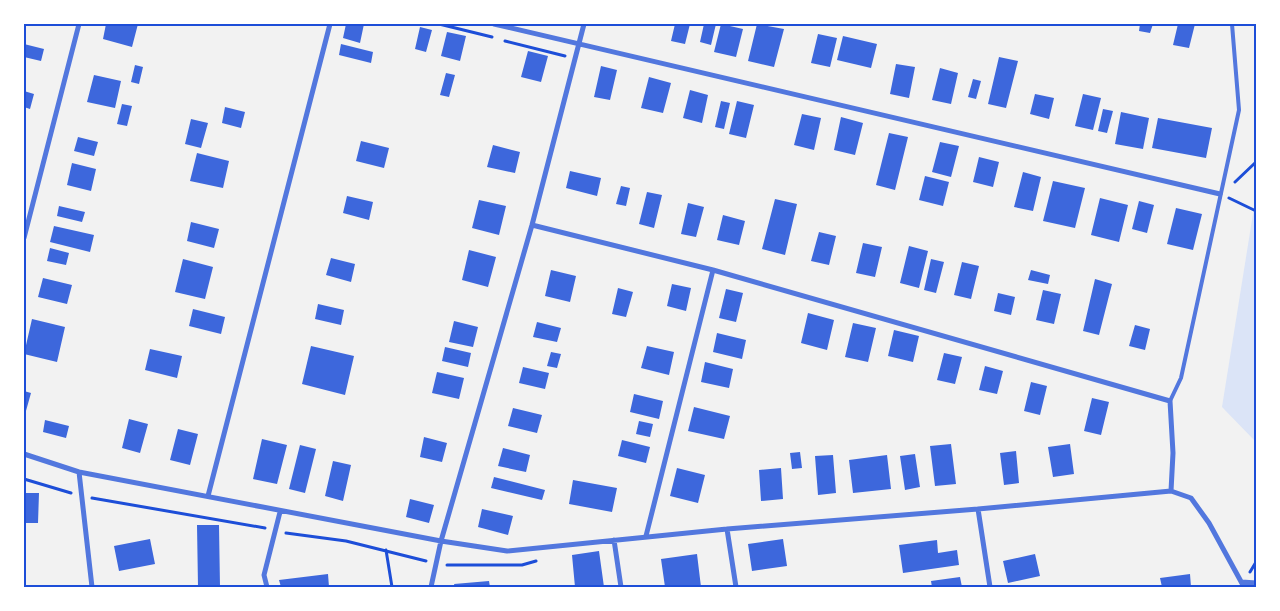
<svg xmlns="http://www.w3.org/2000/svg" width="1280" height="611" font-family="'Work Sans',sans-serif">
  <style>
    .green { fill: #dbe4f7 }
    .building { fill: #3d67dc }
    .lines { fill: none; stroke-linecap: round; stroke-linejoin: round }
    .path { stroke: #1d4ed8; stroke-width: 3 }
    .service { stroke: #5277de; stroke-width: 4 }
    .minor { stroke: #5277de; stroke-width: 5 }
    .neatline { fill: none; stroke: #1d4ed8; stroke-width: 2 }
  </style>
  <rect width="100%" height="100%" fill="#f2f2f2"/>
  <path class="green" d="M1256 195V442L1222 407Z"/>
  <path class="building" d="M106 24H138L132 47 103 39Z
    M346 24H364L360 43 343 38Z
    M675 24H690L685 44 671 41Z
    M704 24H716L711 45 700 42Z
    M721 24 743 29 736 57 714 52Z
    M757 24 784 29 774 67 748 61Z
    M1140 24H1153L1150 33 1139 31Z
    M1178 24H1195L1189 48 1173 45Z
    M420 27 432 30 426 52 415 49Z
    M447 32 466 36 460 61 441 56Z
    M818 34 837 38 830 67 811 63Z
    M843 36 877 44 871 68 837 60Z
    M24 44 44 49 41 61 24 57Z
    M341 44 373 52 371 63 339 55Z
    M528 51 548 56 541 82 521 77Z
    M999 57 1018 61 1006 108 988 104Z
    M896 64 915 67 909 98 890 94Z
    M135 65 143 67 139 84 131 82Z
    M601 66 617 70 610 100 594 97Z
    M940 68 958 73 951 104 932 100Z
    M446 73 455 75 449 97 440 95Z
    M94 75 121 81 115 108 87 102Z
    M649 77 671 83 663 113 641 108Z
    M973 79 981 81 976 99 968 97Z
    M690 90 708 95 702 123 683 118Z
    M24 91 34 94 30 109 24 107Z
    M1035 94 1054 98 1049 119 1030 114Z
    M1083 94 1101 98 1093 130 1075 126Z
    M721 101 730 103 724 129 715 127Z
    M737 101 754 105 746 138 729 134Z
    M122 104 132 106 127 126 117 124Z
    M225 107 245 112 241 128 222 123Z
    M1103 109 1113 111 1107 133 1098 131Z
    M1121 112 1149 118 1143 149 1115 144Z
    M802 114 821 118 814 150 794 145Z
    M841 117 863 123 855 155 834 150Z
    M1158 118 1212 128 1206 158 1152 148Z
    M191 119 208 123 201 148 185 144Z
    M889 133 908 137 895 190 876 185Z
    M78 137 98 142 94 156 74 151Z
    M361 141 389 148 384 168 356 161Z
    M940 142 959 146 951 177 932 172Z
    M493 145 520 152 515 173 487 167Z
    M197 153 229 161 223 188 190 181Z
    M979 157 999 162 993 187 973 182Z
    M72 163 96 169 91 191 67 185Z
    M570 171 601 178 597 196 566 188Z
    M1023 172 1041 177 1033 211 1014 207Z
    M925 176 949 182 943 206 919 200Z
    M1053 181 1085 188 1075 228 1043 221Z
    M621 186 630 188 626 206 616 204Z
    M647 192 662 195 654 228 639 224Z
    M347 196 373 202 369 220 343 213Z
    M1100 198 1128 205 1119 242 1091 235Z
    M775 199 797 204 785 255 762 249Z
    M479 200 506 206 499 235 472 228Z
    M1139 201 1154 205 1147 233 1132 229Z
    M688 203 704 207 696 237 681 234Z
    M59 206 85 212 82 222 57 216Z
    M1176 208 1202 214 1193 250 1167 244Z
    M723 215 745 221 739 245 717 240Z
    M191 222 219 229 214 248 187 241Z
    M54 226 94 235 90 252 50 242Z
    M819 232 836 236 829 265 811 261Z
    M863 243 882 247 875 277 856 273Z
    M909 246 928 251 919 288 900 283Z
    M50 248 69 253 66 265 47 261Z
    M469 250 496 257 488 287 462 280Z
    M331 258 355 264 351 282 326 275Z
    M183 259 213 267 205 299 175 292Z
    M931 259 944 262 936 293 924 290Z
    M962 262 979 266 971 299 954 295Z
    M551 270 576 276 570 302 545 296Z
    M1031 270 1050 275 1048 284 1028 280Z
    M43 278 72 285 67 304 38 297Z
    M1095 279 1112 284 1099 335 1083 331Z
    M672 284 691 288 686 311 667 306Z
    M618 288 633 292 626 317 612 314Z
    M726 289 743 293 736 322 719 318Z
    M1043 290 1061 294 1054 324 1036 320Z
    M998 293 1015 297 1011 315 994 311Z
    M318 304 344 310 341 325 315 319Z
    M193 309 225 317 221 334 189 326Z
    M808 313 834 320 827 350 801 343Z
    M32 319 65 327 57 362 24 354Z
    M454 321 478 327 473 347 449 342Z
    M537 322 561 328 557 342 533 337Z
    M853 323 876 328 868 362 845 357Z
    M1135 325 1150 329 1145 350 1129 346Z
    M894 330 919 336 913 362 888 356Z
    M717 333 746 340 742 359 713 352Z
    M311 346 354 356 345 395 302 384Z
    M647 346 674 352 669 375 641 368Z
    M445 347 471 353 468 367 442 361Z
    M150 349 182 356 177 378 145 370Z
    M551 352 561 354 557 368 547 366Z
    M944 353 962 357 955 384 937 380Z
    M705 362 733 369 729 388 701 382Z
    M985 366 1003 371 997 394 979 390Z
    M523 367 549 373 545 389 519 383Z
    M437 372 464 378 459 399 432 393Z
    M1031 382 1047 386 1040 415 1024 411Z
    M24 391 31 393 24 418Z
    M634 394 663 401 659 419 630 412Z
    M1092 398 1109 402 1101 435 1084 431Z
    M694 407 730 416 724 439 688 431Z
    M513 408 542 415 537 433 508 426Z
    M129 419 148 424 140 453 122 448Z
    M45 420 69 426 66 438 43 432Z
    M639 421 653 424 650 437 636 434Z
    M178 429 198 434 190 465 170 460Z
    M424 437 447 443 442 462 420 457Z
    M262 439 287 445 277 484 253 479Z
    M622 440 650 447 646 463 618 456Z
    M951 444 956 484 935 486 930 446Z
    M1070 444 1074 474 1053 477 1048 447Z
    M300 445 316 449 305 493 289 489Z
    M503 448 530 455 526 472 498 466Z
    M1016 451 1019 483 1004 485 1000 453Z
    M800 452 802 468 792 469 790 453Z
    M915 454 920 487 905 490 900 456Z
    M833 455 836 493 818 495 815 456Z
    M887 455 891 489 853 493 849 460Z
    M333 461 351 465 343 501 325 496Z
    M677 468 705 475 698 503 670 496Z
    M781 468 783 499 761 501 759 470Z
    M494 477 545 490 542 500 491 488Z
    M573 480 617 488 612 512 569 504Z
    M24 493H39L38 523H24Z
    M410 499 434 505 429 523 406 517Z
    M482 509 513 516 508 535 478 527Z
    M197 525H219L220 587H198Z
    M150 539 155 564 119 571 114 546Z
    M783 539 787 566 752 571 748 544Z
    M937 540 938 553 957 550 959 565 903 573 899 545Z
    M599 551 604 587H575L572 555Z
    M697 554 701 587H665L661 559Z
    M1035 554 1040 576 1008 583 1003 561Z
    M328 574 329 587H281L279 580Z
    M1190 574 1191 587H1162L1160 578Z
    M960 577 962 587H932L931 581Z
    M489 581 490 587H455L454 584Z"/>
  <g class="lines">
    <path class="path" d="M439 24 492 37
      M505 41 565 56
      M1235 182 1256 162
      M1229 198 1256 211
      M24 479 71 493
      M92 498 265 528
      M286 533 346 541 426 561
      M386 550 392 587
      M447 565H522L536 561
      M1250 572 1256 562"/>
    <path class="service" d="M1170 401 1181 378 1239 110 1232 24"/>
    <path class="minor" d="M494 24 1220 194
      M532 225 713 270 1170 401 1173 453 1171 491
      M24 238 79 24
      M24 454 79 472 441 541 507 551 727 529 978 509 1171 491 1191 498 1209 523 1244 587
      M79 472 92 587
      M208 496 330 24
      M978 509 990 587
      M727 529 736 587
      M646 536 713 270
      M614 540 621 587
      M1242 582 1256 583
      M267 587 264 575 280 512
      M431 587 441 541 532 225 584 24"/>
  </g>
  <rect width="1280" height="611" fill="none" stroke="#ffffff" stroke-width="50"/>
  <rect x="25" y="25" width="1230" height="561" class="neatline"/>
</svg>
